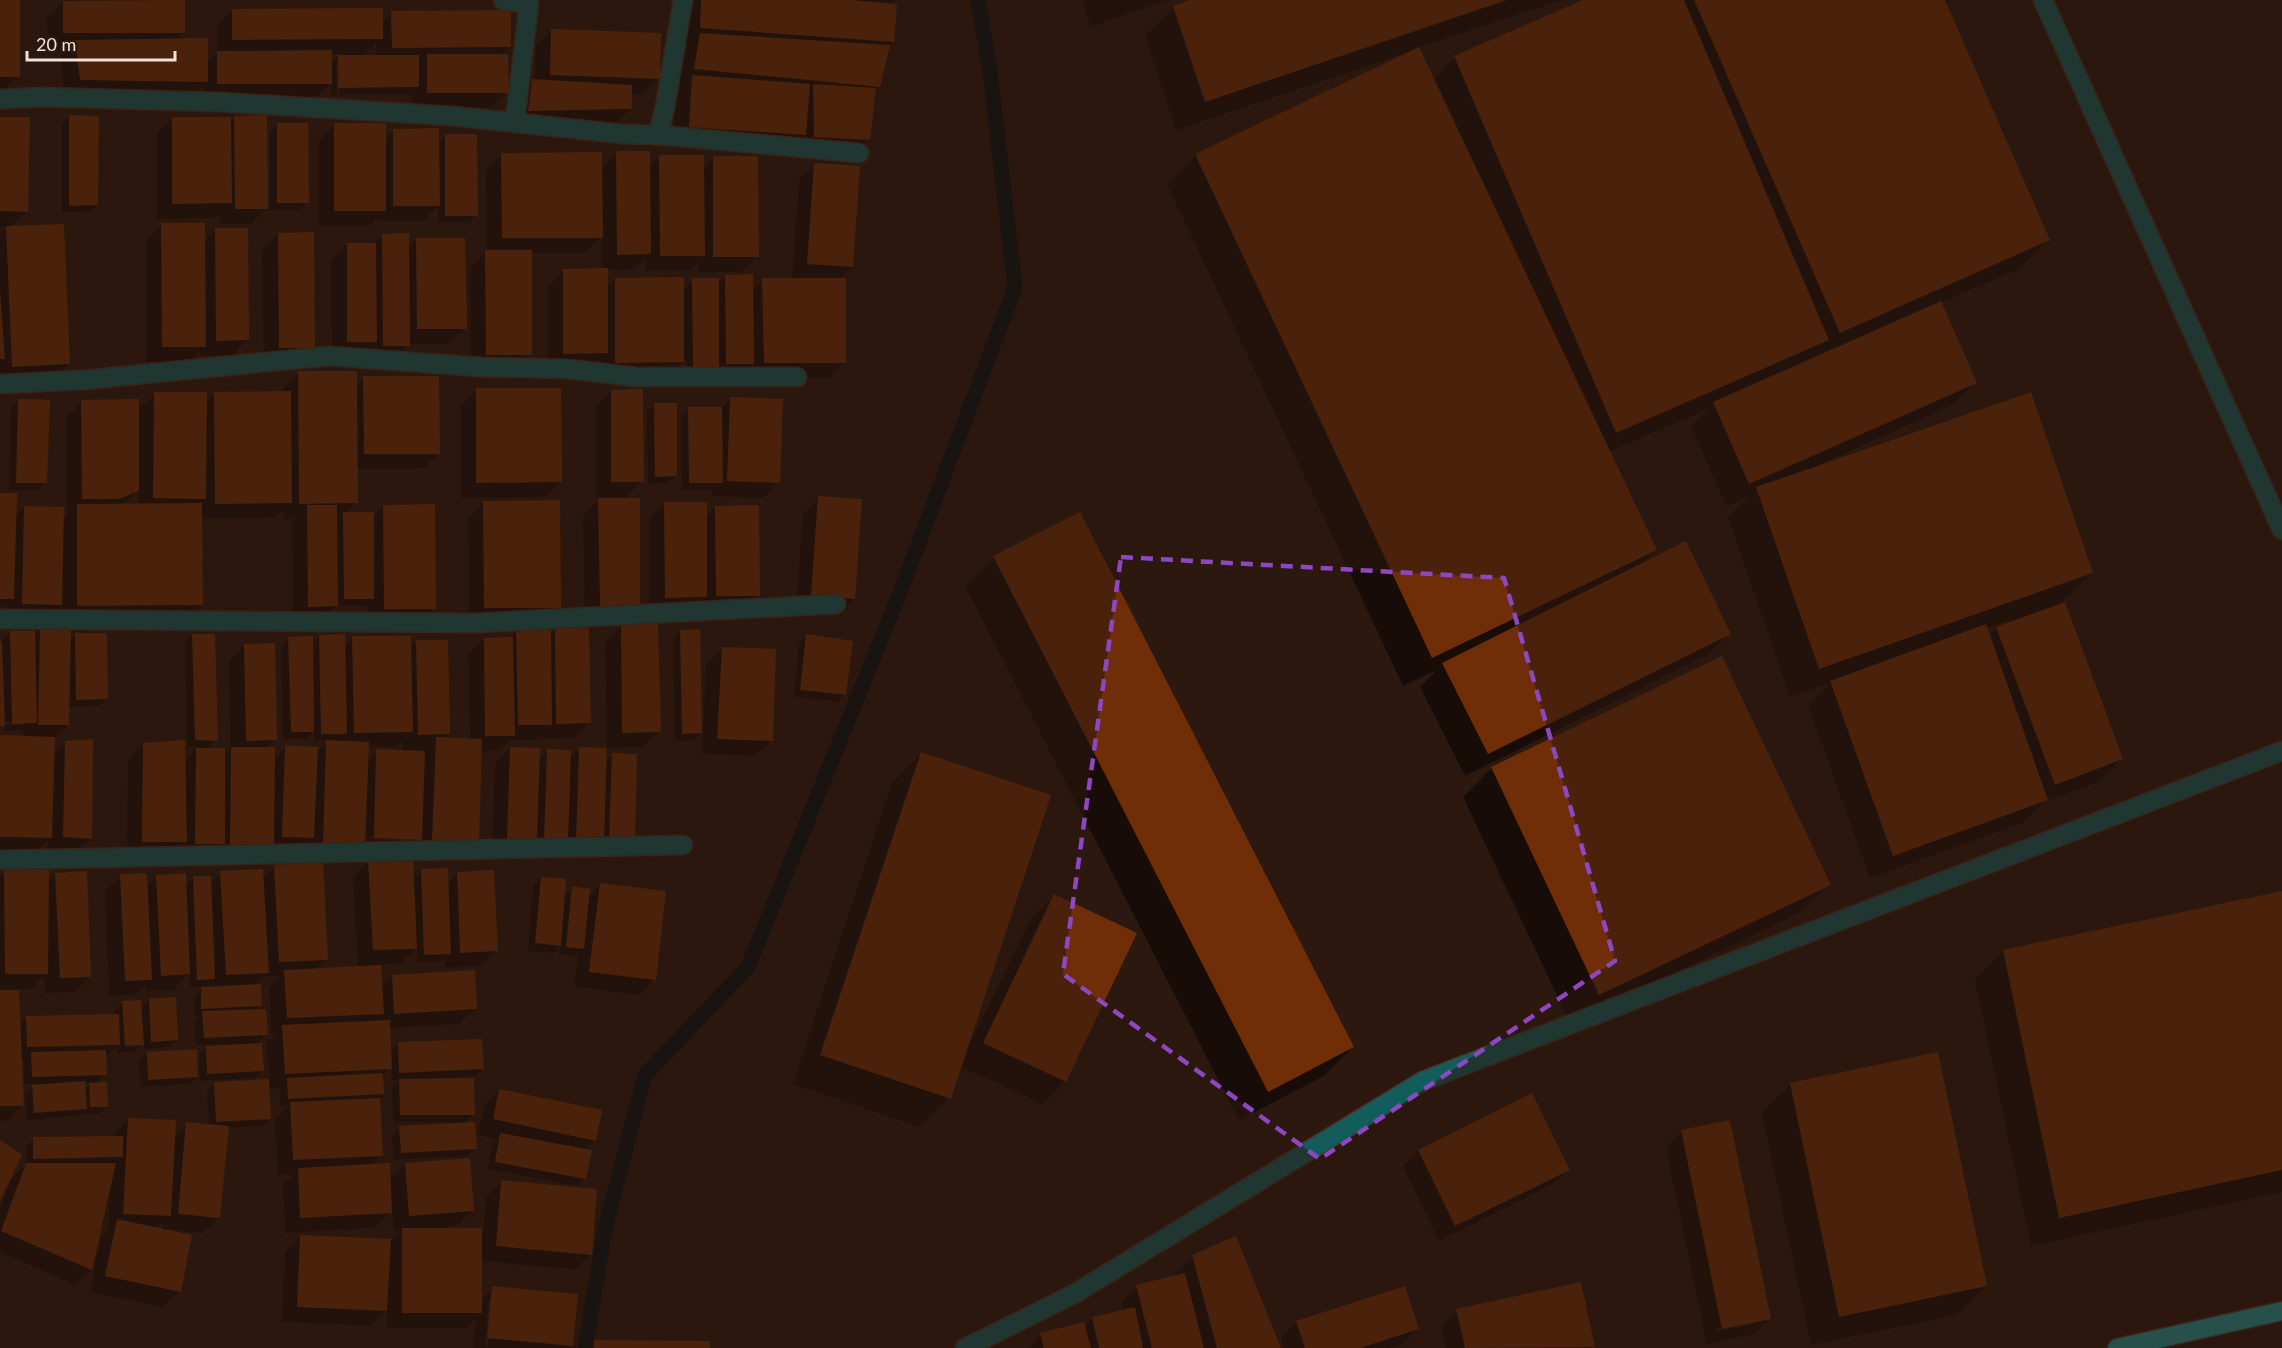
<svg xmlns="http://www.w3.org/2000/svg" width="2282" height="1348" font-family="Lato,sans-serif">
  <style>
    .shadow { fill: #0007; fill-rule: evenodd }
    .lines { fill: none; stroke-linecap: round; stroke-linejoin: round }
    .stream { stroke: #030e16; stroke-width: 15 }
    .building { fill: #6f2e08 }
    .minor-casing { stroke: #48342b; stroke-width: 21 }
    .major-casing { stroke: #48342b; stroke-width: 21 }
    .minor { stroke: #125c5c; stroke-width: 18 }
    .major { stroke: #229495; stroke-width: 18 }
    .marked { fill: none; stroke: #8d47c3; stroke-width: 4.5; stroke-dasharray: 12 8; stroke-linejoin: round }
  </style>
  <rect width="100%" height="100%" fill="#2c180e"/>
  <path class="shadow" d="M0 0H18L19 76 0 92Z
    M689 0H895L890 5 893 41 888 46 879 86 874 91 868 139 853 155 673 142 676 92 683 85H679L685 50 691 44H685Z
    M1082 0H1167L1091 27Z
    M1195 0H1562L1418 48 1433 80 1455 57 1587 0H1944L2048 240 2020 268 1940 303 1975 383 1952 405 1823 463 2092 573 2059 605 2121 759 2098 782 2044 802 2024 822 1870 878 1808 705 1830 683 1790 697 1728 517 1750 496 1726 506 1691 426 1710 408 1608 452 1655 550 1640 565 1729 633 1706 656 1465 776 1420 687 1437 670 1403 686 1167 184 1196 155 1409 54 1408 52 1176 130 1145 36 1174 7ZM2010 620 2011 623 1997 628 1989 636 1986 628Z
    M63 2 183 33 176 40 206 63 217 53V26L233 10 381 23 392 12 510 46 500 55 507 92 491 108H412V95H340L339 62H336L337 95H331V82L314 99H202V86L191 97 65 95 60 57 69 49H48L47 18ZM376 43V56H363ZM330 54H341L330 65Z
    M552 30 658 79 642 95 631 94V109L615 124 513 126 517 96 535 80 536 46Z
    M70 116 97 205 89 212 62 213V124Z
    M235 117 267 208 251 224H220V213L215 218 157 219V134L172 119 230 122Z
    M0 118 27 211 11 227 69 364 53 379 0 381V234L7 227H0Z
    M277 125 308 202 300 210H270V132Z
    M334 125 384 140 394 130 438 143 445 136 476 215 469 223H438V206L423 221H378V217L369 226H319V141Z
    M616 153 649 167 659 157 703 169 714 158 757 256 742 272H698V261L688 271H645V259L634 269 606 270V288L615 279 683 290 693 280 717 285 726 276 752 291 763 280H792L799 180 815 165 851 267 839 279 845 362 829 378H748V368L745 371 686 375V358L667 377 600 378V359L591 368 548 369V286L564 270H602L601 237 586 253H530L531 355 515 370 471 371 470 267 487 251 486 170 502 154 600 169Z
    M161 225 204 241 215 230 248 340 232 355 201 356 200 351 189 362H146V241Z
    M278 234 313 347 298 363H264L262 250Z
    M383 235 407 249 417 240 465 328 449 344H408L393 362 368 361V348L359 357H332L331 260 347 244H374Z
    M299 373 355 387 364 378 439 453 423 469H356V502L345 514 372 518 384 506 434 608 419 624 369 625V603L365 606H336L321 622H293L292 522 295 519H284V509L275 518 201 519 202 605 179 627 55 628V610L45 620 7 619V604L0 611V495L15 517 24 507 63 520 67 516 66 418 82 402 137 411 155 394 205 403 215 393H283V389ZM138 490V505H123Z
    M477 390 560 482 545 497 461 498V405Z
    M611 391 642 481 624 500 639 605 585 622 583 515 601 497H596V407Z
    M730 399 778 482 763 498 712 496V490H682L681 416 689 408H721Z
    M19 401 46 483 38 490H9L11 408Z
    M655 405 676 476 668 483 648 484 647 412Z
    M819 498 854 598 838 614 796 611 803 514Z
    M484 502 560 607 544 623H469L468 518Z
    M664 504 705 518 716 507 759 595 743 611H700V602L690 612 649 613V519Z
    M994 557 1353 1047 1324 1076 1239 1120 965 586Z
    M621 626 659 731 644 747 607 748 605 642Z
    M41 630 69 641 76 635 107 698 99 706 68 707V725L53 739V755L66 742 91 838 75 854 48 853V840L35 853 0 852V737H23V730L5 731V725H23V722H5L0 729V633V643L10 633 34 637Z
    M555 630 590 723 574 738 541 739V734L535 740H509L498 751H480L477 842 357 853 348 863 321 862 327 959 315 970 358 968 353 877 369 861 412 880 421 871 447 884 458 873 497 950 481 966 445 968V958L442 961 417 962V947L400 964 380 965 381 987 392 976 475 1009 459 1024 389 1028V1053L398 1044 482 1069 475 1076 457 1077 473 1114 464 1124 475 1149 467 1156 394 1160 392 1135 400 1127 450 1125 449 1122H393L392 1088 401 1080H392L391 1067 381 1077 382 1094 376 1100 381 1155 371 1165 389 1180 405 1164 472 1211 457 1226 444 1227V1230H483L486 1197 502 1182 590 1254 575 1270 481 1261 480 1300 493 1288 572 1345 569 1348H473L476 1318 465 1328H387V1310L370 1326 282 1322 285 1252 301 1236 391 1241 401 1231H394L392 1211 375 1228 285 1233 283 1185 293 1175H278L275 1120 289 1105 281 1106 280 1088 268 1089 270 1118 262 1126 227 1128 219 1217 203 1233 168 1229V1232L191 1236 179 1292 163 1307 90 1292 101 1237 108 1230 110 1193 91 1270 75 1285 0 1252V1209L11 1180 26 1165V1146L34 1139 112 1137 128 1119 173 1138 187 1124 209 1126 207 1091 215 1083 269 1080 267 1042 276 1033H271L269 988 280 976 262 977 253 986 261 1005 255 1011 266 1035 256 1045 262 1070 255 1078 200 1081 199 1055 206 1048 228 1047V1044L196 1045 195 1020 200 1016H194V996L203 987H190L189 973 173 990 146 991 145 985 135 995 109 996 105 891 121 876 146 887 157 876 185 886 193 878 210 884 221 873 262 879 275 866 317 864V861H308L309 842 297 853 180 859V846L169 857H127L128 760 143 744 184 761 198 747H187L185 643 193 635 216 740 207 749 224 756 230 750 229 661 244 645 275 739 266 748 273 760 286 747 316 753 328 741H314V731L305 739H283L281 646 289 638 311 645 320 636 344 647 353 638 410 648 417 641 448 734 444 739 470 740 468 655 484 639H509L517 631 549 636ZM402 740 403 752 377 751 366 761 367 747H395ZM366 836 408 838V841L366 839ZM164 1220 163 1231 155 1229ZM489 1302H492L488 1346H485Z
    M681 631 701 733 693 741H675L673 639Z
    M806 636 845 694 837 702 794 697 799 643Z
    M722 648 771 740 755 756 702 754 706 664Z
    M1722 658 1829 884 1800 913 1570 1023 1463 797 1492 768Z
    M510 748 539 759 548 750 569 759 580 748 605 762 613 754 634 838 537 849V838L520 855 492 854 495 764Z
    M921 754 962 1060 1031 919 1054 896 1135 934 1065 1081 1042 1104 960 1066 949 1098 920 1127 793 1084 892 782Z
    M5 872 47 883 55 874 90 976 74 992 45 993 44 976 31 989H17L19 1025 27 1017 116 1016 115 1010 123 1002 140 1009 149 1000 177 1040 169 1047 144 1049V1043L134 1052 118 1053 117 1045 105 1058V1075L95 1084 107 1106 99 1114H83V1111L78 1116 27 1120 25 1094 40 1084H24V1061H20L22 1105 7 1121H0V877ZM91 1082 84 1090 83 1083Z
    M541 878 563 898 573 888 588 898 601 884 654 979 639 995 574 987 579 952 575 956 559 954 560 945 552 953 528 951 533 886Z
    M2282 892V1192L2031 1246 1975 980 2004 951Z
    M147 1053 197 1077 189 1084 141 1087 139 1061Z
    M1791 1084 1985 1286 1957 1315 1811 1345 1762 1113Z
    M499 1091 594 1140 584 1150 585 1178 577 1186 488 1169 492 1143 497 1139 478 1135 484 1106Z
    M1682 1132 1769 1319 1754 1334 1707 1344 1666 1148ZM1753 1321V1324L1715 1332V1329Z
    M1418 1151 1568 1170 1552 1185 1439 1241 1403 1166Z
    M1193 1256 1279 1348H1028L1041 1334 1084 1327 1093 1318 1123 1311 1121 1302 1137 1287 1171 1278Z
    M1457 1310 1594 1346 1446 1348 1441 1326Z
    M1297 1322 1417 1329 1401 1345 1390 1348H1284L1281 1338Z"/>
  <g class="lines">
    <path class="stream" d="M585 1348 605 1228 645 1075 748 967 899 595 1015 288 990 71 978 0"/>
  </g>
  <path class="building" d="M0 0H20V77H0Z
    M185 0V33H63V1Z
    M701 0H851L897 4 894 42 700 28Z
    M1190 0H1507L1205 102 1173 6Z
    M1583 0H1684L1829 340 1616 433 1454 56Z
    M1694 0H1945L2050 240 1840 333Z
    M383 8V39L232 40V9Z
    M511 10V47L392 48 391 11Z
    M551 29 661 33 660 79 550 75Z
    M700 33 890 45 880 87 694 69Z
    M208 38V82L80 80 75 40Z
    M1419 47 1657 550 1432 658 1195 154Z
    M332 50V84H217V51Z
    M427 54H508L509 93H427Z
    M338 55H419V87L338 88Z
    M692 75 810 84 806 135 689 127Z
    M532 79 632 85V109L528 111Z
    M813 84 876 88 870 140 814 137Z
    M69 115 99 116 98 205 69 206Z
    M267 115 268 209H235L234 116Z
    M0 117H30L28 212 0 211Z
    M172 117H231L232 203 172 204Z
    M277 123H308L309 203H277Z
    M334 123H386V211H334Z
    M439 128 440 206H393V129Z
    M445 134H477L478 216H445Z
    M616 151H650L651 254 617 255Z
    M602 152 603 238H502L501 153Z
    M659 155H704L705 256H660Z
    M713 156H758L759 257H713Z
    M814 163 860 166 853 267 807 264Z
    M161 223H205L206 347H162Z
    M64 224 70 364 12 367 6 226Z
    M215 228H248L249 340 216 341Z
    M314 232 315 348H279L278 233Z
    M409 233 410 346H383L382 234Z
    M416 238H465L467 329H417Z
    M347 243H376L377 342H347Z
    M485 250H532V355H486Z
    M608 268V353L563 354V269Z
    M753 274 754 364H726L725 275Z
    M684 277V362L615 363V278Z
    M692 278H719V368H693Z
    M762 278H846V363H764Z
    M0 290 5 359H0Z
    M1941 301 1977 383 1749 484 1713 402Z
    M298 371H357L358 503 299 504Z
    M363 376H439L440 454H364Z
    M476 388H561L562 482 476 483Z
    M643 389 644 482H611V390Z
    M291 391 292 503 215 504 214 392Z
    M154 392H207L206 499 153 498Z
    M2031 392 2093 573 1819 669 1756 487Z
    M730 397 783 399 780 483 727 481Z
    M18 399 50 400 47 483H16Z
    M139 399V491L119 499H82L81 400Z
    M654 403H677V476L655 477Z
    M688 407H722L723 483H689Z
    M0 493H17L14 599H0Z
    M818 496 862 499 855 599 811 595Z
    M598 498H640V606L600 607Z
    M560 500 561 608H484L483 501Z
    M664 502H707V597L665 598Z
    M202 503 203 605 77 606V504Z
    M435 504 436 609H384L383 505Z
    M307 505H337L338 606 308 607Z
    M759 505 760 596H716L715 506Z
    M24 506 64 507 62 605 22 604Z
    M343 512H374V599H344Z
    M1080 512 1354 1047 1268 1092 993 556Z
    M1686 541 1731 634 1488 754 1442 663Z
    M2065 602 2123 759 2055 785 1996 627Z
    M658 623 661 732 622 733 621 625Z
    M1986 624 2048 800 1893 856 1830 681Z
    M551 628 552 725H518L516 629Z
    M589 628 591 723 556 724 555 629Z
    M40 629 71 630 69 725H38Z
    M700 629 702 733 682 734 680 630Z
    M10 631H35L37 723 12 724Z
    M75 633H107L108 699 76 700Z
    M192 634H215L218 741 195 740Z
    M345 634 347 734H321L319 635Z
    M806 634 853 641 846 695 800 690Z
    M313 636 314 732H291L288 637Z
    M352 636H411L413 732 354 733Z
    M513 637 515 736H485L484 638Z
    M416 640H448L450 734 418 735Z
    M0 641H2L5 726 0 727Z
    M275 643 277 740 246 741 244 644Z
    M722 647 776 649 773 741 717 739Z
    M1722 656 1831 885 1599 995 1491 767Z
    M0 735 55 737 52 838 0 837Z
    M436 737 482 739 479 843 432 841Z
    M93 739 92 839 63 837 65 741Z
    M185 740 187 842H142L143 743Z
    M326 740 369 742 365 848 323 846Z
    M285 745 318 747 314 838 282 837Z
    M231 747H275L274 846 230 845Z
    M510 747 540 748 537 840 507 839Z
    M579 747 607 748 604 843 576 841Z
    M196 748H225V844H195Z
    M376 749 425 751 422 840 374 838Z
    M547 749 571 750 568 843 544 842Z
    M921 752 1051 795 951 1099 820 1055Z
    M612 753 637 754 635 839 609 838Z
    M413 857 417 949 373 950 368 860Z
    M323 862 328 960 279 962 274 865Z
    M448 868 451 954 424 955 421 869Z
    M263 869 269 973 226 975 220 871Z
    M4 870H49L48 974H5Z
    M494 870 498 951 460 953 457 872Z
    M87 871 91 977 60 978 55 873Z
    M147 873 152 980 125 981 120 874Z
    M186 873 190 974 161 976 156 875Z
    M193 876H211L215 979 197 980Z
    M541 877 566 879 561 946 535 943Z
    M600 883 666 891 656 980 589 972Z
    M572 886 590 889 584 949 566 947Z
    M2282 891V1170L2059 1218 2003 950Z
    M1054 894 1137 933 1066 1082 983 1043Z
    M381 965 384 1014 287 1018 284 970Z
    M475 970 477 1009 394 1014 392 975Z
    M261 984 262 1006 201 1009V987Z
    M0 990H19L24 1106H0Z
    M176 997 178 1040 151 1042 149 999Z
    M141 1000 144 1045 125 1046 122 1001Z
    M266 1009 268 1035 204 1038 202 1011Z
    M119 1014 120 1045 27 1047 26 1016Z
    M390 1020 392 1069 285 1074 282 1025Z
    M482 1039 484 1069 399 1073 398 1042Z
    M262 1043 264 1071 207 1074 206 1046Z
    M197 1049 198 1077 148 1080 147 1052Z
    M106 1050 107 1075 32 1077 31 1052Z
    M1938 1052 1987 1286 1839 1317 1790 1083Z
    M383 1073 384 1094 288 1099 287 1078Z
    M474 1078 475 1115H400L399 1079Z
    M269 1079 271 1119 216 1122 214 1082Z
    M85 1081 87 1109 34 1113 32 1085Z
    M107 1082 108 1107H90L89 1083Z
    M499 1089 602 1110 596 1141 493 1119Z
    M1532 1093 1570 1170 1455 1226 1418 1150Z
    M380 1098 383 1156 293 1160 290 1102Z
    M128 1118 176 1120 171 1216 123 1214Z
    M1730 1120 1771 1319 1722 1329 1681 1130Z
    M186 1122 229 1126 220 1218 178 1214Z
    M475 1122 477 1149 401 1153 399 1126Z
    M500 1133 592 1150 586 1179 495 1162Z
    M123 1136V1157L33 1159V1137Z
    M0 1140 22 1155 0 1201Z
    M470 1158 474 1211 409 1216 405 1163Z
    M26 1163H116L92 1270 1 1231Z
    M390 1163 392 1213 300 1218 298 1168Z
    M501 1180 597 1189 592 1255 496 1246Z
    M117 1219 192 1235 181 1292 105 1276Z
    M402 1228H482V1313H402Z
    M300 1235 391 1239 387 1311 297 1307Z
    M1236 1236 1281 1348H1217L1192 1255Z
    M1185 1273 1204 1348H1152L1136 1285Z
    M1581 1282 1595 1347 1465 1348 1456 1309Z
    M492 1286 578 1294 573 1346 487 1338Z
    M1405 1286 1419 1329 1360 1348H1305L1296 1321Z
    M1135 1307 1143 1348H1099L1092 1317Z
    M1084 1322 1091 1348H1044L1040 1333Z
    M594 1340 710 1341V1348H594Z"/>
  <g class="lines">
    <g class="minor-casing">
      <path id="minor" d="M503 0 529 4 515 121
        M2043 0 2282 530
        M0 99 42 97 219 102 452 116 622 134 658 135 665 107 683 0
        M658 135 859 153
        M0 384 83 380 329 356 481 367 568 369 637 377H797
        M0 619 475 623 836 604
        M0 860 683 845
        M965 1348 1074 1294 1423 1081 2282 751"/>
    </g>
    <g class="major-casing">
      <path id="major" d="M2117 1348 2282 1311"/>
    </g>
    <use href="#minor" class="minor"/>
    <use href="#major" class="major"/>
  </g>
  <path d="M0 0H2282V1348H0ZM1121 557 1504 578 1615 961 1320 1159 1063 974Z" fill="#2c180e" fill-opacity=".55" fill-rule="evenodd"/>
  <path class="marked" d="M1121 557 1504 578 1615 961 1320 1159 1063 974Z"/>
  <path d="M27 51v9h148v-9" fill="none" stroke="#f1e2dc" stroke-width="3"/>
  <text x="36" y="51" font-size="18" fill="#f1e2dc" stroke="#2c180e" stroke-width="4.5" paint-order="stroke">20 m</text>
</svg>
